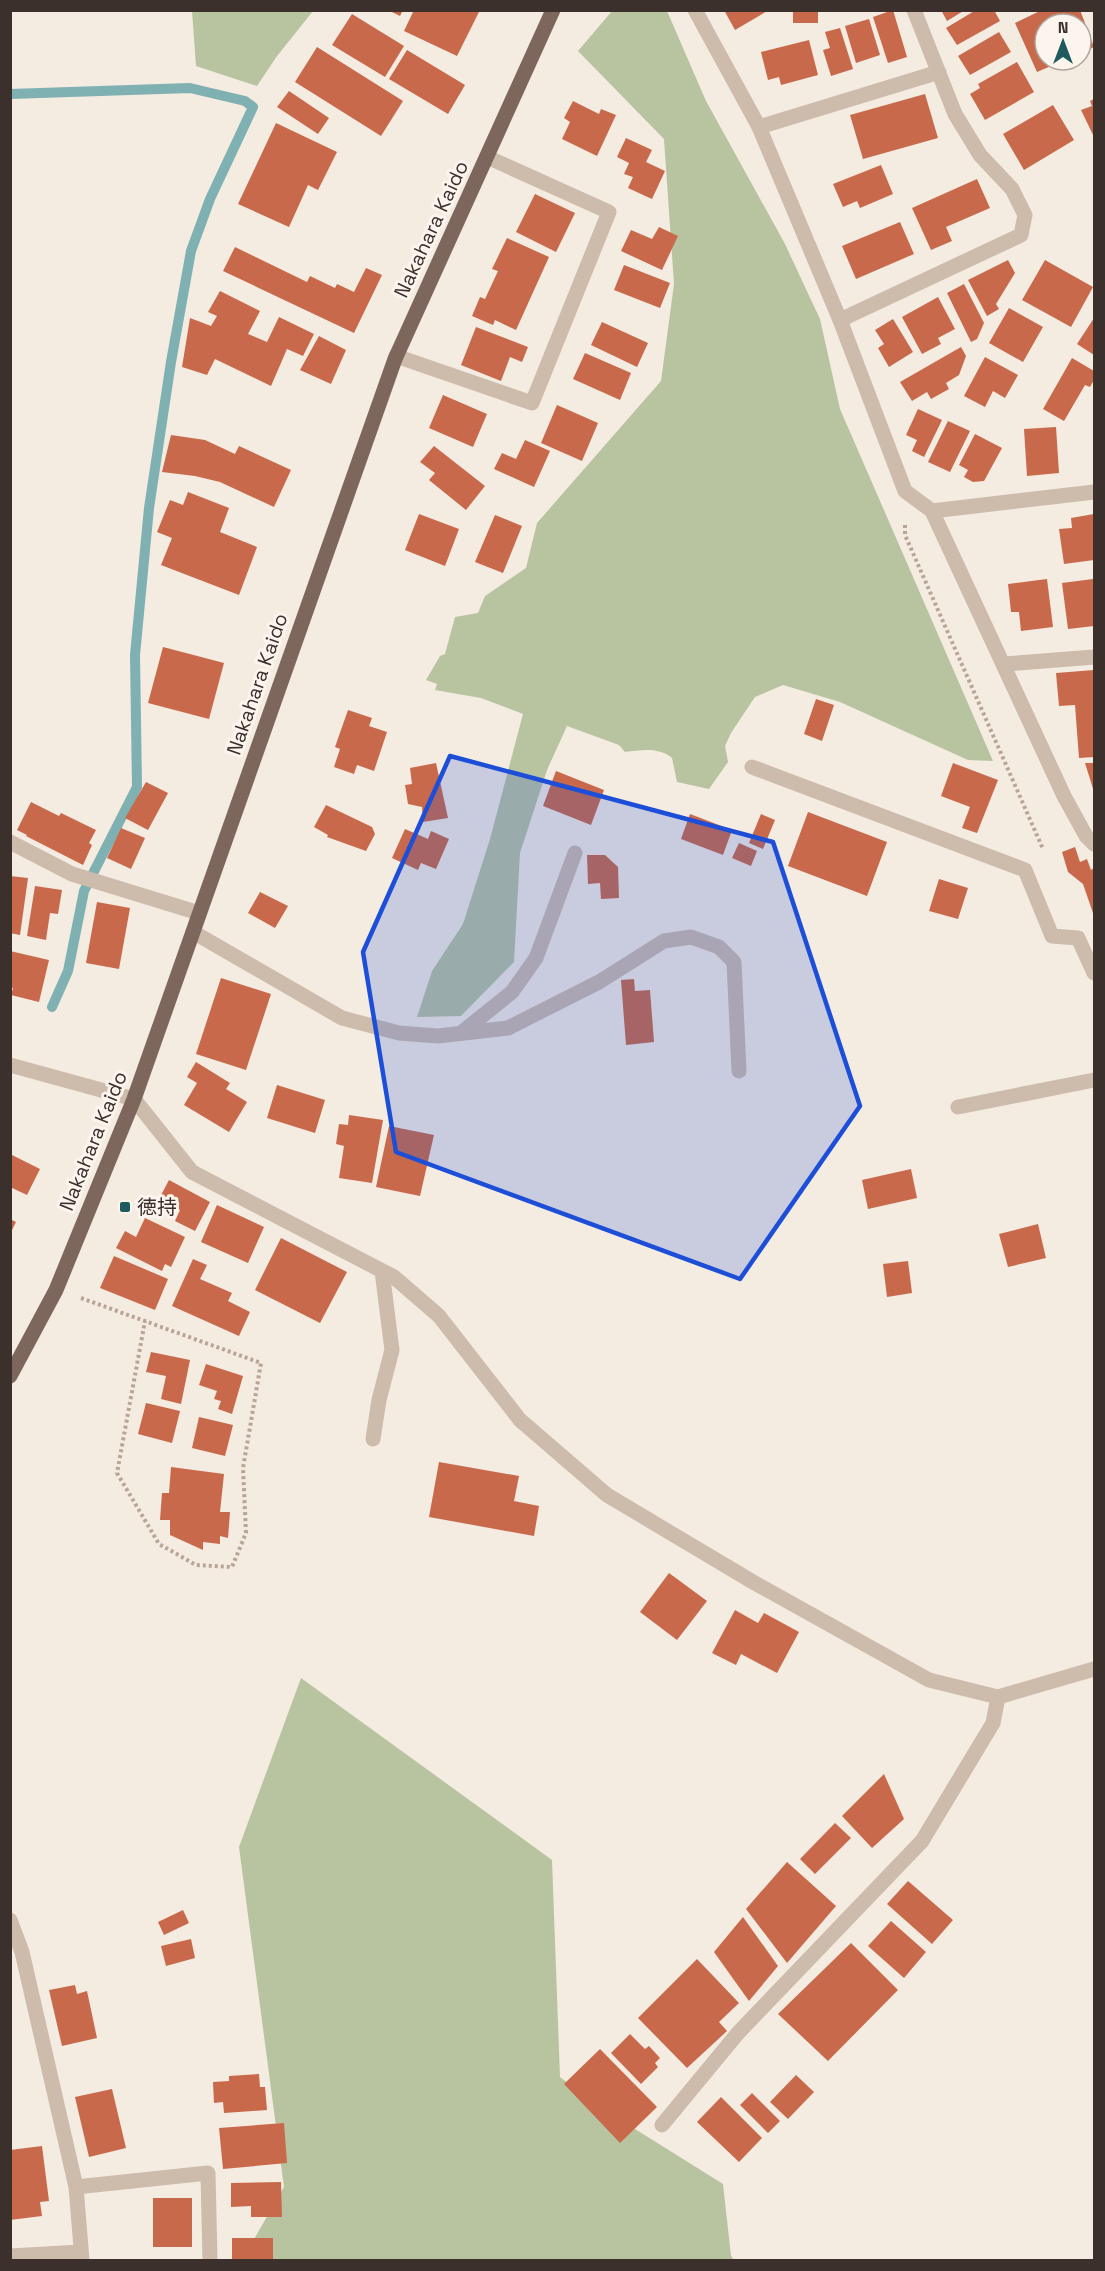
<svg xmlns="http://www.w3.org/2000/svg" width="1105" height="2271" font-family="'Space Grotesk','Noto Sans JP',sans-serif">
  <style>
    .green { fill: #b8c4a0 }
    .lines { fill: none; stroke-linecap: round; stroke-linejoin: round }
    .stream { stroke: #7fb0b2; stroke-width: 10 }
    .building { fill: #c8694b }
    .path { stroke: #b9a596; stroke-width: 4; stroke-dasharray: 3 3; stroke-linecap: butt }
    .service { stroke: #cdbbac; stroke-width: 15 }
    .minor { stroke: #cdbbac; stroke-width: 15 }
    .primary { stroke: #7d675c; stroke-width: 15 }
    .marked { fill: #1d4ed8; fill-opacity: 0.2; stroke: #1d4ed8; stroke-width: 4.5; stroke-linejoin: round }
    .poi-dot { fill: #1f5a5e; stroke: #fbf5ee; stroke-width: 2 }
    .labels { text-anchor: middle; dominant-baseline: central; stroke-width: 6; stroke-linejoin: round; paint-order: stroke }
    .street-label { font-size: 20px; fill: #3b302b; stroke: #fbf5ee }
    .poi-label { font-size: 20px; fill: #3b302b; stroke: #fbf5ee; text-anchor: start }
  </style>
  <rect width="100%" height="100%" fill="#f4ebe1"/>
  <path class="green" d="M192 11V10L313 11 277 56 257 86 196 66Z
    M612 11H667L706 101 785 244 820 319 840 409 993 761 968 760 840 702 783 685 755 697 731 733 725 746 728 762 709 789 677 782 672 758C659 747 641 750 625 752L619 745 567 726 547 770 520 853 514 962 461 1016 417 1017 432 971 463 924 490 839 523 714 481 698 435 690 437 684 426 680 440 656 445 654 455 617 478 613 485 596 526 568 537 523 661 381 674 284 664 139 578 51Z
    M301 1678 552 1860 560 2077 595 2104 723 2184 731 2256 734 2260H254L249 2248 284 2187 239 1847Z"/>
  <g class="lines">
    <path class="stream" d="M10 94 190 88 245 101 253 107 210 199 191 251 171 362 149 508 135 655 137 787 84 891 68 971 52 1007"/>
  </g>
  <path class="building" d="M388 10H403L400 16Z
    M414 10H480L457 56 404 31Z
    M724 10H769L735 30Z
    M793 10H818V23H793Z
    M893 10 907 57 888 63 873 17Z
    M941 10H965L947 21Z
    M976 10H994L1000 21 957 45 946 28Z
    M1042 10H1080L1094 47 1081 53V24H1045V60H1065L1037 72 1015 23Z
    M352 14 404 46 385 77 332 45Z
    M869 19 880 55 856 63 845 26Z
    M840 28 853 69 831 76 823 50 830 48 825 32Z
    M999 32 1011 52 970 75 958 56Z
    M809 40 818 75 781 85 779 77 768 80 761 52Z
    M317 47 403 101 381 136 295 82Z
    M407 50 465 85 448 114 389 79Z
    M1017 62 1034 92 985 120 970 94 980 88 978 84Z
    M289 91 329 118 318 134 277 107Z
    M925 94 938 138 863 159 850 115Z
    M1094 99V137L1081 110 1092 106 1090 101Z
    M573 101 599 114 601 109 616 115 597 156 562 139 570 122 564 118Z
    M1053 105 1074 140 1024 170 1003 134Z
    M276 123 337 152 318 190 308 185 289 227 238 204Z
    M626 138 652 150 646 162 665 171 652 199 628 188 633 177 624 174 629 163 617 157Z
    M881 165 893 194 860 208 857 201 843 207 833 184Z
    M977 179 990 208 946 227 952 241 931 250 912 208Z
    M535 194 575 213 556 252 516 232Z
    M900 222 914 254 856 279 842 246Z
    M659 227 678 236 662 270 621 251 631 230 652 239Z
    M507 238 549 257 516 330 495 320 493 325 472 316 480 297 485 299 498 271 492 269Z
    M235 247 307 282 310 276 335 288 337 284 354 292 366 268 382 275 354 333 223 271Z
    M1008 260 1015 273 996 304 999 309 987 316 968 280Z
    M1045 260 1093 287 1071 327 1022 300Z
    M624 265 670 283 660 308 614 290Z
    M964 284 984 323 977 339 971 342 947 293Z
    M220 291 260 311 248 334 267 342 279 317 314 334 303 356 287 349 271 386 215 359 207 375 182 367 190 318 211 326 217 316 208 312Z
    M938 297 955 329 938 338 941 344 922 354 902 317Z
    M1009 308 1043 327 1023 362 989 343Z
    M1094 318V355L1077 344Z
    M893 319 913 352 889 367 878 348 884 344 875 330Z
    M602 322 648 343 637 367 591 345Z
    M476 327 528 347 522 362 510 357 501 381 461 365Z
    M319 336 346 350 331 384 300 370Z
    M961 347 966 356 959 375 946 383 949 389 931 399 927 392 912 401 900 382Z
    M585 353 631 373 620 400 573 379Z
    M985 357 1018 375 1005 398 993 391 985 407 964 396Z
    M1072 358 1094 371V380L1090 387 1085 385 1064 421 1043 409Z
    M443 395 487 414 473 447 429 428Z
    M557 405 598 423 582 461 541 443Z
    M918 409 942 420 924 457 912 451 917 440 906 435Z
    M948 421 970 431 950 472 928 462Z
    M1056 427 1059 473 1027 476 1024 429Z
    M975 434 1002 448 984 481 973 482 964 477 968 470 959 465Z
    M171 435 205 440 235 454 239 446 291 470 274 507 220 482 195 476 162 472Z
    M525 440 550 451 534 487 494 469 502 453 516 459Z
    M434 446 485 486 466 510 429 480 435 473 420 462Z
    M188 492 229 508 220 532 257 547 239 595 161 565 172 538 157 532 170 500 183 505Z
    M419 514 459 529 445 566 405 550Z
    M1094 514V560L1064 564 1059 529 1072 528 1071 518Z
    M495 515 522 526 503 573 475 562Z
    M1047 579 1053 627 1021 631 1019 612H1011L1008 584Z
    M1093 579 1094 626 1068 629 1062 583Z
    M163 647 224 663 209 719 148 703Z
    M1094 670V757L1079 758 1075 705 1059 706 1056 673Z
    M816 699 834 705 822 741 804 734Z
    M348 710 372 718 369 726 387 732 374 771 357 765 354 774 334 767 340 749 335 747Z
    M436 763 448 818 423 822 422 807 408 804 405 785 412 784 410 768Z
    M953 763 998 780 977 833 962 828 970 807 941 796Z
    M1085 763H1094V792Z
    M556 771 604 790 591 825 543 806Z
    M146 782 168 793 148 830 125 818Z
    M31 802 59 816 61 813 96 830 89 843 92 845 83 865 26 836 27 835 17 830Z
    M326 805 372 827 375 834 366 851 327 837 328 835 314 827Z
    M808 812 887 842 867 896 788 866Z
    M690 814 732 830 723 855 681 839Z
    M761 814 775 820 763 849 749 843Z
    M121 828 145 838 131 869 107 858Z
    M405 829 428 839 431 831 449 839 436 869 421 863 418 870 392 858Z
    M739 843 757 851 751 866 732 858Z
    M1075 847 1080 862 1087 859 1091 870 1094 868V916L1083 884 1068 872 1062 852Z
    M587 855H605L618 867 619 898 601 899 600 883 588 884Z
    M10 876 28 878 20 935 10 933Z
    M939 879 968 888 958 919 929 911Z
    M35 886 62 890 58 914 50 913 46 940 27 936Z
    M260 892 288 906 275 928 248 913Z
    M97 902 130 908 119 969 86 963Z
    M10 951 49 960 39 1002 11 995 13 988 10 987Z
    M221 978 271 994 246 1070 196 1054Z
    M634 979 635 991 650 990 654 1042 626 1045 621 980Z
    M196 1062 230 1083 226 1089 247 1102 229 1132 184 1105 197 1083 187 1077Z
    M277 1085 325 1100 315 1133 267 1118Z
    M349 1115 383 1120 372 1183 339 1178 344 1146 336 1144 339 1124 348 1125Z
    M389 1126 434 1135 420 1196 376 1187Z
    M10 1154 40 1169 27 1195 10 1187Z
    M911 1169 917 1198 868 1209 862 1180Z
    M169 1180 210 1202 195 1231 175 1221 180 1210 159 1199Z
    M217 1205 264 1227 248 1263 201 1242Z
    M145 1218 185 1237 171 1267 165 1264 162 1271 116 1248 125 1231 136 1237Z
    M10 1219 16 1222 10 1234Z
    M1038 1224 1046 1258 1008 1267 999 1234Z
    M281 1238 347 1272 320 1323 255 1290Z
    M114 1256 168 1279 155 1310 100 1288Z
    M193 1259 207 1265 200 1279 232 1293 228 1301 250 1312 239 1336 172 1306Z
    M908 1261 912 1293 887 1297 883 1264Z
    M151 1352 190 1360 181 1404 161 1399 166 1376 146 1372Z
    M206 1364 243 1376 232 1414 218 1409 221 1401 214 1399 217 1391 199 1385Z
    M146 1403 180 1411 172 1443 138 1434Z
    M199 1417 233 1425 225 1456 192 1448Z
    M439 1462 519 1476 514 1501 539 1506 534 1536 429 1517Z
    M171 1467 224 1474 220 1512H230L228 1538 220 1536V1544L203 1542V1550L170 1535V1520H160L162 1493H169Z
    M669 1573 707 1601 677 1640 640 1612Z
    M735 1610 758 1623 764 1613 799 1632 777 1673 741 1654 736 1665 712 1653Z
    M884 1774 904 1819 872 1848 842 1816Z
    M835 1823 851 1838 815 1874 800 1859Z
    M787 1862 836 1906 787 1963 746 1909Z
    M908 1881 953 1920 932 1944 887 1904Z
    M183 1910 189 1923 164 1935 158 1922Z
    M743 1917 778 1966 749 2001 714 1952Z
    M891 1921 926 1952 904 1978 868 1946Z
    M191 1939 195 1958 166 1966 161 1946Z
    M851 1943 898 1990 828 2061 778 2014Z
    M697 1959 739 2003 719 2022 727 2031 687 2068 638 2018Z
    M75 1985 77 1994 87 1991 97 2038 62 2046 49 1990Z
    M630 2034 645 2049 649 2046 660 2058 655 2063 658 2067 641 2084 611 2053Z
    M600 2049 657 2107 620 2143 564 2084Z
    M259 2074 260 2087H265L267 2110 224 2113 223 2102 214 2103 213 2082 229 2081V2076Z
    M796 2075 814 2092 788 2119 770 2102Z
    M112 2089 126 2148 89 2157 75 2097Z
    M752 2093 780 2121 768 2133 740 2105Z
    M721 2097 762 2138 739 2162 697 2122Z
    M284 2123 287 2163 223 2169 219 2128Z
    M42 2146 49 2201 40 2202 42 2216 10 2220V2150Z
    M281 2182 282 2217H251V2206L231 2207V2183Z
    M153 2198H192V2247H153Z
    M232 2238H273V2260H232Z"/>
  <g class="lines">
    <path class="path" d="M905 525V535L1043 849
      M81 1298 261 1363 243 1468 246 1533 232 1567 196 1565 159 1544 117 1473 145 1321"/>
    <path class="service" d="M759 127 939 72
      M840 320 1021 235 1025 215 1012 189 980 155 955 114 914 10
      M1005 664 1094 657
      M958 1107 1094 1080"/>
    <path class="minor" d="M695 10 759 127 840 320 905 491 932 511 1064 796 1086 836 1094 844
      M396 356 532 403 609 212 487 157
      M932 511 1094 492
      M752 767 1025 870 1052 936 1078 938 1094 973
      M10 842 72 874 199 913
      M193 932 342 1018 399 1033 438 1036 508 1028 599 982 664 941 691 937 719 947 734 962 739 1071
      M461 1033 512 992 536 958 575 853
      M10 1065 134 1099 192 1172 394 1277 439 1316 520 1420 607 1495 753 1582 929 1680 998 1697 1094 1669
      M373 1439 379 1400 392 1350 382 1271
      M10 1920 22 1952 76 2187 82 2260
      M662 2125 738 2033 922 1841 993 1723 998 1697
      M76 2187 208 2173 210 2260
      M10 2256 81 2252"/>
    <path class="primary" d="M10 1376 56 1290 134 1099 395 359 553 10"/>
  </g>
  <path class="marked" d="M450 756 773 842 860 1106 740 1279 396 1152 363 952Z"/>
  <rect class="poi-dot" x="119" y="1201" width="12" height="12" rx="3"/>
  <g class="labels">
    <g class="street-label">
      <text transform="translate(431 229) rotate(-65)">Nakahara Kaido</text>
      <text transform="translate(257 684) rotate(-71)">Nakahara Kaido</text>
      <text transform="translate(93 1141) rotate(-68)">Nakahara Kaido</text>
    </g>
    <g class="poi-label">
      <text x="137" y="1207">徳持</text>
    </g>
  </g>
  <rect width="1105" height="2271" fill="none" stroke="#3b302b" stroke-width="24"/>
  <g transform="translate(1063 42)"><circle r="28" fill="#fbf5ee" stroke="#aea6a0" stroke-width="1.5"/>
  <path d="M0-4.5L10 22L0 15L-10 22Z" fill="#1f5a5e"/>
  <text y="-9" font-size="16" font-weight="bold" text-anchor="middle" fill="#3b302b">N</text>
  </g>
</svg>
